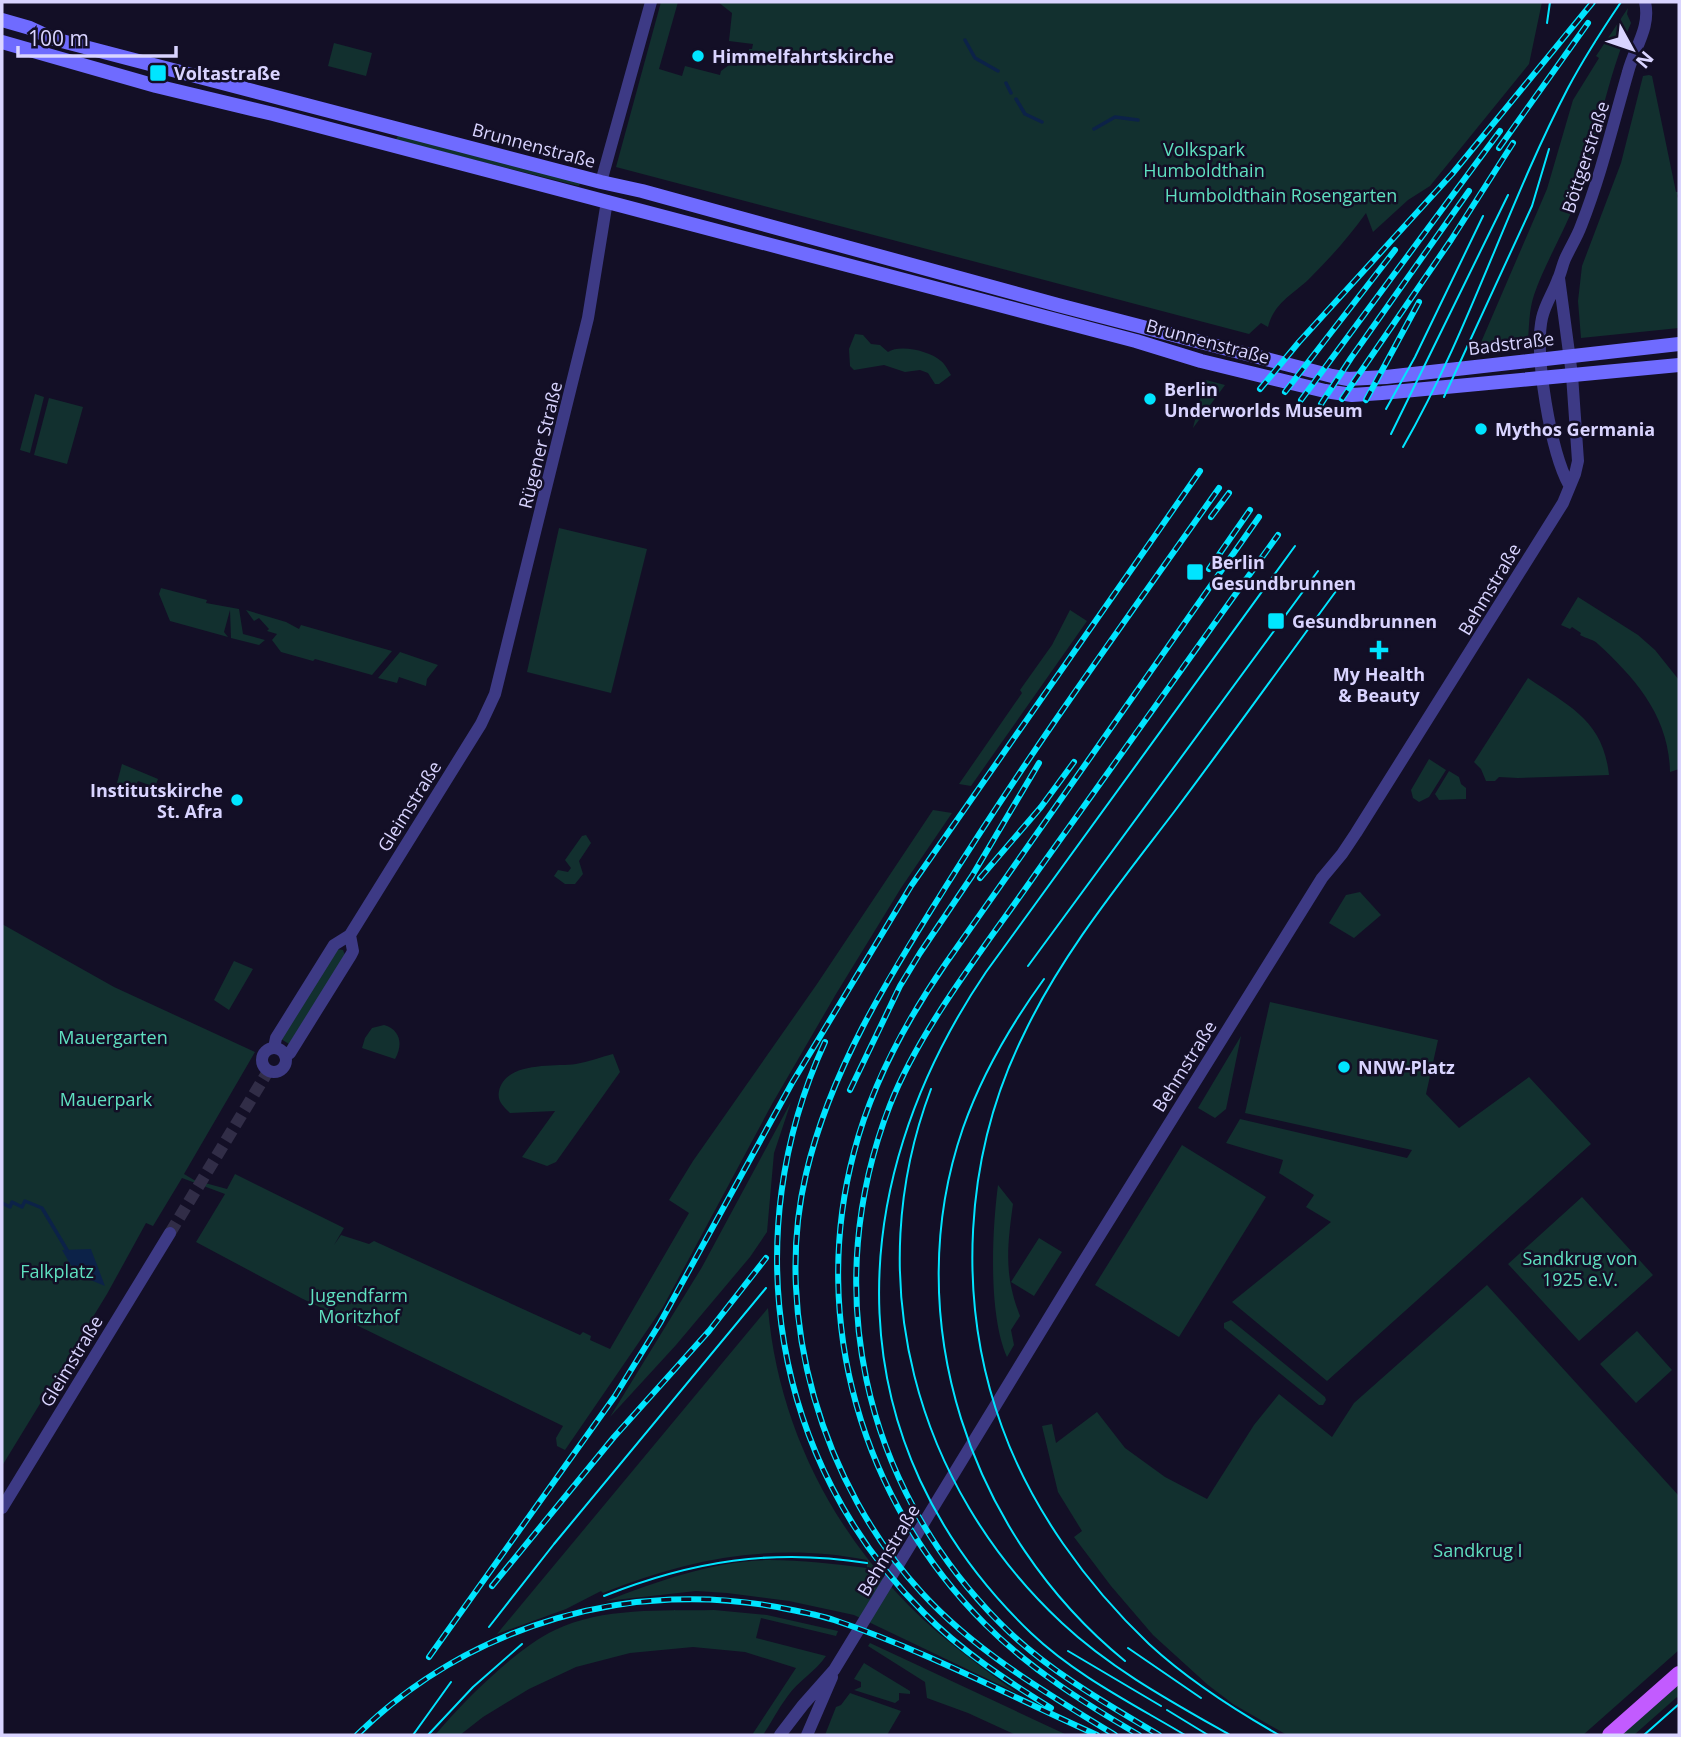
<svg xmlns="http://www.w3.org/2000/svg" width="1681" height="1737" font-family="'Open Sans',sans-serif">
  <style>
    .green { fill: #12302f }
    .water { fill: #0c2248 }
    .lines { fill: none; stroke-linecap: round; stroke-linejoin: round }
    .stream { stroke: #0c2248; stroke-width: 3.5 }
    .tertiary-tunnel { stroke: #312d47; stroke-width: 12; stroke-dasharray: 12 6; stroke-linecap: butt }
    .tertiary { stroke: #3d3a85; stroke-width: 12 }
    .secondary { stroke: #6f6bff; stroke-width: 14 }
    .primary { stroke: #c25bff; stroke-width: 16 }
    .tram { stroke: #00e5ff; stroke-width: 2 }
    .rail-casing { stroke: #00e5ff; stroke-width: 6 }
    .rail { stroke: #130f26; stroke-width: 3.5; stroke-dasharray: 10; stroke-linecap: butt }
    .poi-dot { fill: #00e5ff; stroke: #130f26; stroke-width: 2.5 }
    .labels { text-anchor: middle; dominant-baseline: central; stroke-width: 5; stroke-linejoin: round; paint-order: stroke }
    .poi-label { font-size: 18px; font-weight: bold; fill: #d9d4ff; stroke: #130f26; text-anchor: start }
    .street-label { font-size: 18px; fill: #d9d4ff; stroke: #130f26 }
    .park-label { font-size: 18px; fill: #5fe0c0; stroke: #130f26 }
  </style>
  <rect width="100%" height="100%" fill="#130f26"/>
  <path class="green" d="M661 2H678L659 69 682 76 685 66 720 75 721 71 729 65 737 66 738 60H744V55L746 57 749 56V49H752L753 44 729 41 732 13 718 2H1542L1529 64 1430 186 1408 200 1373 232 1366 213C1349 237 1330 258 1309 279 1292 295 1274 303 1268 327L1261 323 1249 334 616 167Z
    M1628 8 1627 14 1631 23C1607 77 1598 137 1579 192 1567 228 1546 260 1534 295 1529 310 1529 327 1528 343L1479 347 1547 189 1573 100 1599 58 1596 56Z
    M334 43 372 53 366 76 328 66Z
    M1649 75 1652 76 1676 192H1679L1677 196 1679 200V328L1581 338 1578 301 1582 266 1621 163 1643 76Z
    M398 135 580 183 579 186 396 140Z
    M855 334 863 335 871 344 880 345 888 352C900 344 930 351 941 361 945 364 948 370 951 375L939 384H935L928 373 920 370 905 372 884 365 854 370 850 366 849 349Z
    M1206 380 1225 385 1193 428 1204 384Z
    M35 394 44 397 30 453 20 450Z
    M49 398 83 407 67 464 34 455Z
    M559 528 647 549 611 693 527 672Z
    M161 588 207 600 206 603 239 609 243 634 265 640 259 645 231 638 230 610 224 632 228 637 170 621 159 594Z
    M1578 597 1638 635 1655 650 1679 680V769L1670 772C1669 716 1635 678 1598 644 1593 639 1587 639 1580 635L1581 633 1572 627 1570 629 1561 625Z
    M246 610 286 622 299 629 301 625 392 651 372 675 315 659 313 661 281 652 272 640 277 634 267 631 269 629 259 618 254 621Z
    M1070 610 1087 621 971 786 959 784 1022 693 1020 690 1052 645Z
    M400 652 438 665 427 679 426 686 399 677 397 683 378 678Z
    M1528 678C1570 707 1603 720 1609 775L1518 778 1499 777 1495 781H1486L1481 769 1474 762Z
    M1429 759 1446 770 1429 797 1419 802 1413 798 1411 790Z
    M122 764 158 779 155 787 138 781 134 788 117 783Z
    M1449 771 1459 777 1461 784 1466 788V799L1439 800 1435 794Z
    M933 810 952 813 901 888 836 994 772 1104 663 1307 565 1450 557 1446 556 1438 563 1426 301 1298 196 1242 225 1194 182 1178 153 1226 146 1223 107 1294 2 1466V924L114 987 255 1052 184 1174 194 1180 227 1189 235 1174 344 1228 334 1245 341 1235 369 1244 374 1241 580 1335 583 1332 591 1336 590 1340 610 1349 689 1213 669 1200 693 1161 817 984Z
    M586 835 591 843 579 861 583 874 575 884H565L554 876 558 870 568 872 571 868 565 860 582 836Z
    M1360 892 1381 915 1354 938 1329 923 1346 895Z
    M337 949 343 950 345 955 289 1044 281 1039Z
    M234 961 253 969 229 1010 214 1000Z
    M1270 1002 1438 1040 1426 1094 1459 1128 1529 1077 1591 1144 1327 1381 1232 1302 1331 1222 1306 1207 1314 1195 1279 1173 1283 1160 1226 1143 1240 1119 1407 1158 1412 1150 1245 1113Z
    M384 1025C401 1030 403 1045 395 1059L362 1048 365 1038 372 1028Z
    M1241 1036 1226 1109 1215 1118 1198 1108Z
    M613 1054 620 1072 556 1162 547 1166 522 1157 555 1111 510 1113C503 1106 497 1101 499 1091 506 1061 553 1067 576 1064 588 1062 601 1057 613 1054Z
    M791 1102 774 1153 767 1232 750 1257 676 1345 610 1417 702 1267Z
    M1182 1145 1266 1197 1179 1337 1095 1285Z
    M998 1185 1013 1204C1007 1248 1004 1275 1020 1316L1011 1330 1014 1345 1007 1357C988 1314 992 1231 998 1185Z
    M1582 1197 1653 1275 1579 1341 1508 1264Z
    M1039 1238 1062 1252 1034 1296 1011 1282Z
    M1487 1285 1679 1496V1650L1583 1735H1287L1233 1704 1208 1685 1153 1635 1111 1586 1074 1537 1082 1531 1058 1492 1042 1426 1052 1424 1056 1443 1097 1412 1125 1448 1165 1477 1207 1499 1254 1425 1279 1394 1332 1437 1354 1403Z
    M768 1308C777 1414 823 1513 895 1591 931 1631 975 1663 1019 1694L854 1615 789 1601 727 1593 696 1591 606 1601C658 1581 713 1561 769 1560 802 1560 834 1564 867 1568V1560C774 1542 689 1558 603 1593L601 1591 566 1609 497 1634Z
    M1231 1320 1325 1397 1326 1400 1323 1405H1319L1224 1328V1323Z
    M1637 1331 1672 1370 1636 1403 1600 1364Z
    M714 1610 767 1615 838 1631 836 1636 761 1618 756 1638 826 1656C815 1672 798 1681 787 1697 778 1709 771 1723 763 1735H752L796 1668 745 1652 693 1647 630 1653 576 1667 529 1689 483 1717 460 1735H435C464 1701 515 1649 555 1630 603 1607 662 1611 714 1610Z
    M870 1643 1067 1735H1016L968 1713 927 1698 925 1682 868 1646Z
    M864 1663 910 1691V1694L899 1693V1700L895 1703 854 1690 861 1687V1682L854 1679Z
    M1679 1680V1700L1677 1697 1634 1735H1618Z
    M850 1693 901 1711 887 1735H825L836 1707 841 1705Z"/>
  <path class="water" d="M91 1249 92 1252 105 1286 76 1274 62 1250Z"/>
  <g class="lines">
    <path class="stream" d="M965 40 975 58 998 71
      M1006 83 1011 93
      M1016 99 1025 114 1042 122
      M1094 129 1115 117 1138 120
      M2 1203 10 1207 12 1202 22 1207 25 1201 42 1208 67 1250"/>
    <path class="tertiary-tunnel" d="M170 1233 267 1073"/>
    <path class="tertiary" d="M601 182 651 2
      M1569 485C1551 452 1534 355 1542 318 1545 304 1553 293 1558 279 1561 273 1562 266 1565 259 1570 248 1577 237 1581 226 1601 175 1613 124 1628 72 1634 48 1651 28 1645 2
      M274 1048 276 1038 334 945 350 935 481 724 495 694 588 318 607 201
      M262 1060a12 12 0 1 1 24 0a12 12 0 1 1-24 0Z
      M285 1056 290 1053 351 955 353 951 350 935
      M2 1508 170 1233
      M780 1735 803 1705 834 1670 1075 1275 1322 878 1342 854 1356 833 1563 503 1575 474 1578 461 1572 375 1559 278
      M807 1735 832 1677"/>
    <path class="secondary" d="M2 20 30 28 54 39 601 182 642 191 1058 305 1332 376 1348 379 1386 377 1679 344
      M2 42 156 86 273 114 1136 341 1201 361 1325 391 1352 395 1382 393 1679 365"/>
    <path class="primary" d="M1610 1735 1679 1674"/>
    <path class="tram" d="M1547 23 1550 2
      M1444 397 1532 206 1549 149
      M1386 409 1415 357 1483 216
      M1391 434 1508 195
      M1403 447C1469 332 1507 205 1568 88 1584 58 1602 30 1621 2
      M1028 966 1318 571
      M1044 979C1010 1026 982 1074 963 1128 897 1319 970 1535 1125 1661
      M931 1089C859 1279 915 1486 1062 1623 1111 1669 1172 1702 1230 1735
      M604 1596C692 1561 773 1548 867 1563
      M489 1627 554 1544 766 1288
      M1128 1648 1201 1698
      M1068 1651 1161 1706
      M1167 1710 1208 1735
      M413 1735 451 1682
      M428 1735 473 1687 522 1644
      M1185 1735C1133 1704 1075 1675 1031 1633 834 1444 839 1189 986 972L1295 546
      M1279 1735C1233 1709 1188 1680 1149 1644 1087 1585 1031 1508 1002 1427 956 1301 964 1156 1023 1036 1061 955 1120 883 1174 812 1231 736 1286 659 1342 583
      M1644 1735 1679 1704"/>
    <g class="rail-casing">
      <path id="rail" d="M1499 148 1588 23
        M1260 389 1299 342 1452 174 1593 2
        M1285 392 1395 250
        M1342 399 1451 240 1513 143
        M1301 400 1500 131
        M1366 400 1419 302
        M1321 404 1351 358 1469 191
        M1211 517 1229 493
        M1209 569 1250 510
        M980 878 1041 807 1074 762
        M825 1042C736 1235 772 1462 924 1613 961 1651 1006 1680 1051 1708
        M850 1090 900 986 920 953 972 876 1039 763
        M492 1586 614 1437 709 1331 766 1258
        M429 1657 615 1396 660 1323 792 1083 911 886 1200 471
        M357 1735C469 1624 634 1577 787 1609 803 1612 819 1615 834 1620 924 1650 1010 1696 1097 1735
        M1115 1735C1048 1694 976 1652 922 1593 823 1486 772 1318 806 1174 830 1071 887 980 943 891 1029 753 1125 621 1219 488
        M1139 1735C1084 1703 1030 1669 985 1624 862 1501 809 1321 854 1152 872 1083 906 1021 946 963L1259 517
        M1159 1735C1103 1702 1044 1668 999 1622 862 1484 819 1287 890 1105 921 1026 988 943 1037 872 1117 760 1197 647 1278 535"/>
    </g>
    <use href="#rail" class="rail"/>
  </g>
  <g class="poi-dot">
    <circle cx="698" cy="56" r="7"/>
    <rect x="149" y="64" width="18" height="18" rx="3.5"/>
    <circle cx="1150" cy="399" r="7"/>
    <circle cx="1481" cy="429" r="7"/>
    <rect x="1186" y="563" width="18" height="18" rx="3.5"/>
    <rect x="1267" y="612" width="18" height="18" rx="3.5"/>
    <path d="M1375.5 639.5h7v7h7v7h-7v7h-7v-7h-7v-7h7z"/>
    <circle cx="237" cy="800" r="7"/>
    <circle cx="1344" cy="1067" r="7"/>
  </g>
  <g class="labels">
    <g class="poi-label">
      <text x="712" y="56">Himmelfahrtskirche</text>
      <text x="174" y="73">Voltastraße</text>
      <text x="1164" y="389">Berlin<tspan x="1164" dy="21">Underworlds Museum</tspan></text>
      <text x="1495" y="429">Mythos Germania</text>
      <text x="1211" y="562">Berlin<tspan x="1211" dy="21">Gesundbrunnen</tspan></text>
      <text x="1292" y="621">Gesundbrunnen</text>
      <text x="1379" y="674" text-anchor="middle">My Health<tspan x="1379" dy="21">&amp; Beauty</tspan></text>
      <text x="223" y="790" text-anchor="end">Institutskirche<tspan x="223" dy="21">St. Afra</tspan></text>
      <text x="1358" y="1067">NNW-Platz</text>
    </g>
    <g class="street-label">
      <text transform="translate(534 145) rotate(15)">Brunnenstraße</text>
      <text transform="translate(1585 157) rotate(-72)">Böttgerstraße</text>
      <text transform="translate(1208 341) rotate(15)">Brunnenstraße</text>
      <text transform="translate(1511 343) rotate(-7)">Badstraße</text>
      <text transform="translate(540 445) rotate(-76)">Rügener Straße</text>
      <text transform="translate(1489 589) rotate(-59)">Behmstraße</text>
      <text transform="translate(409 806) rotate(-58)">Gleimstraße</text>
      <text transform="translate(1184 1066) rotate(-58)">Behmstraße</text>
      <text transform="translate(71 1361) rotate(-59)">Gleimstraße</text>
      <text transform="translate(888 1550) rotate(-59)">Behmstraße</text>
    </g>
    <g class="park-label">
      <text x="1204" y="149">Volkspark<tspan x="1204" dy="21">Humboldthain</tspan></text>
      <text x="1281" y="195">Humboldthain Rosengarten</text>
      <text x="113" y="1037">Mauergarten</text>
      <text x="106" y="1099">Mauerpark</text>
      <text x="1580" y="1258">Sandkrug von<tspan x="1580" dy="21">1925 e.V.</tspan></text>
      <text x="57" y="1271">Falkplatz</text>
      <text x="359" y="1295">Jugendfarm<tspan x="359" dy="21">Moritzhof</tspan></text>
      <text x="1478" y="1550">Sandkrug I</text>
    </g>
  </g>
  <rect width="1681" height="1737" fill="none" stroke="#d9d4ff" stroke-width="7"/>
  <g transform="translate(1632 49) rotate(130)" stroke="#130f26" stroke-width="5" paint-order="stroke">
  <path d="M0-5L12 26L0 18L-12 26Z" fill="#d9d4ff"/>
  <text y="-10" font-size="19" font-weight="bold" text-anchor="middle" fill="#d9d4ff">N</text>
  </g>
  <path d="M18 46v10h158v-10" fill="none" stroke="#d9d4ff" stroke-width="3.5"/>
  <text x="28" y="46" font-size="21" fill="#d9d4ff" stroke="#130f26" stroke-width="5" paint-order="stroke">100 m</text>
</svg>
